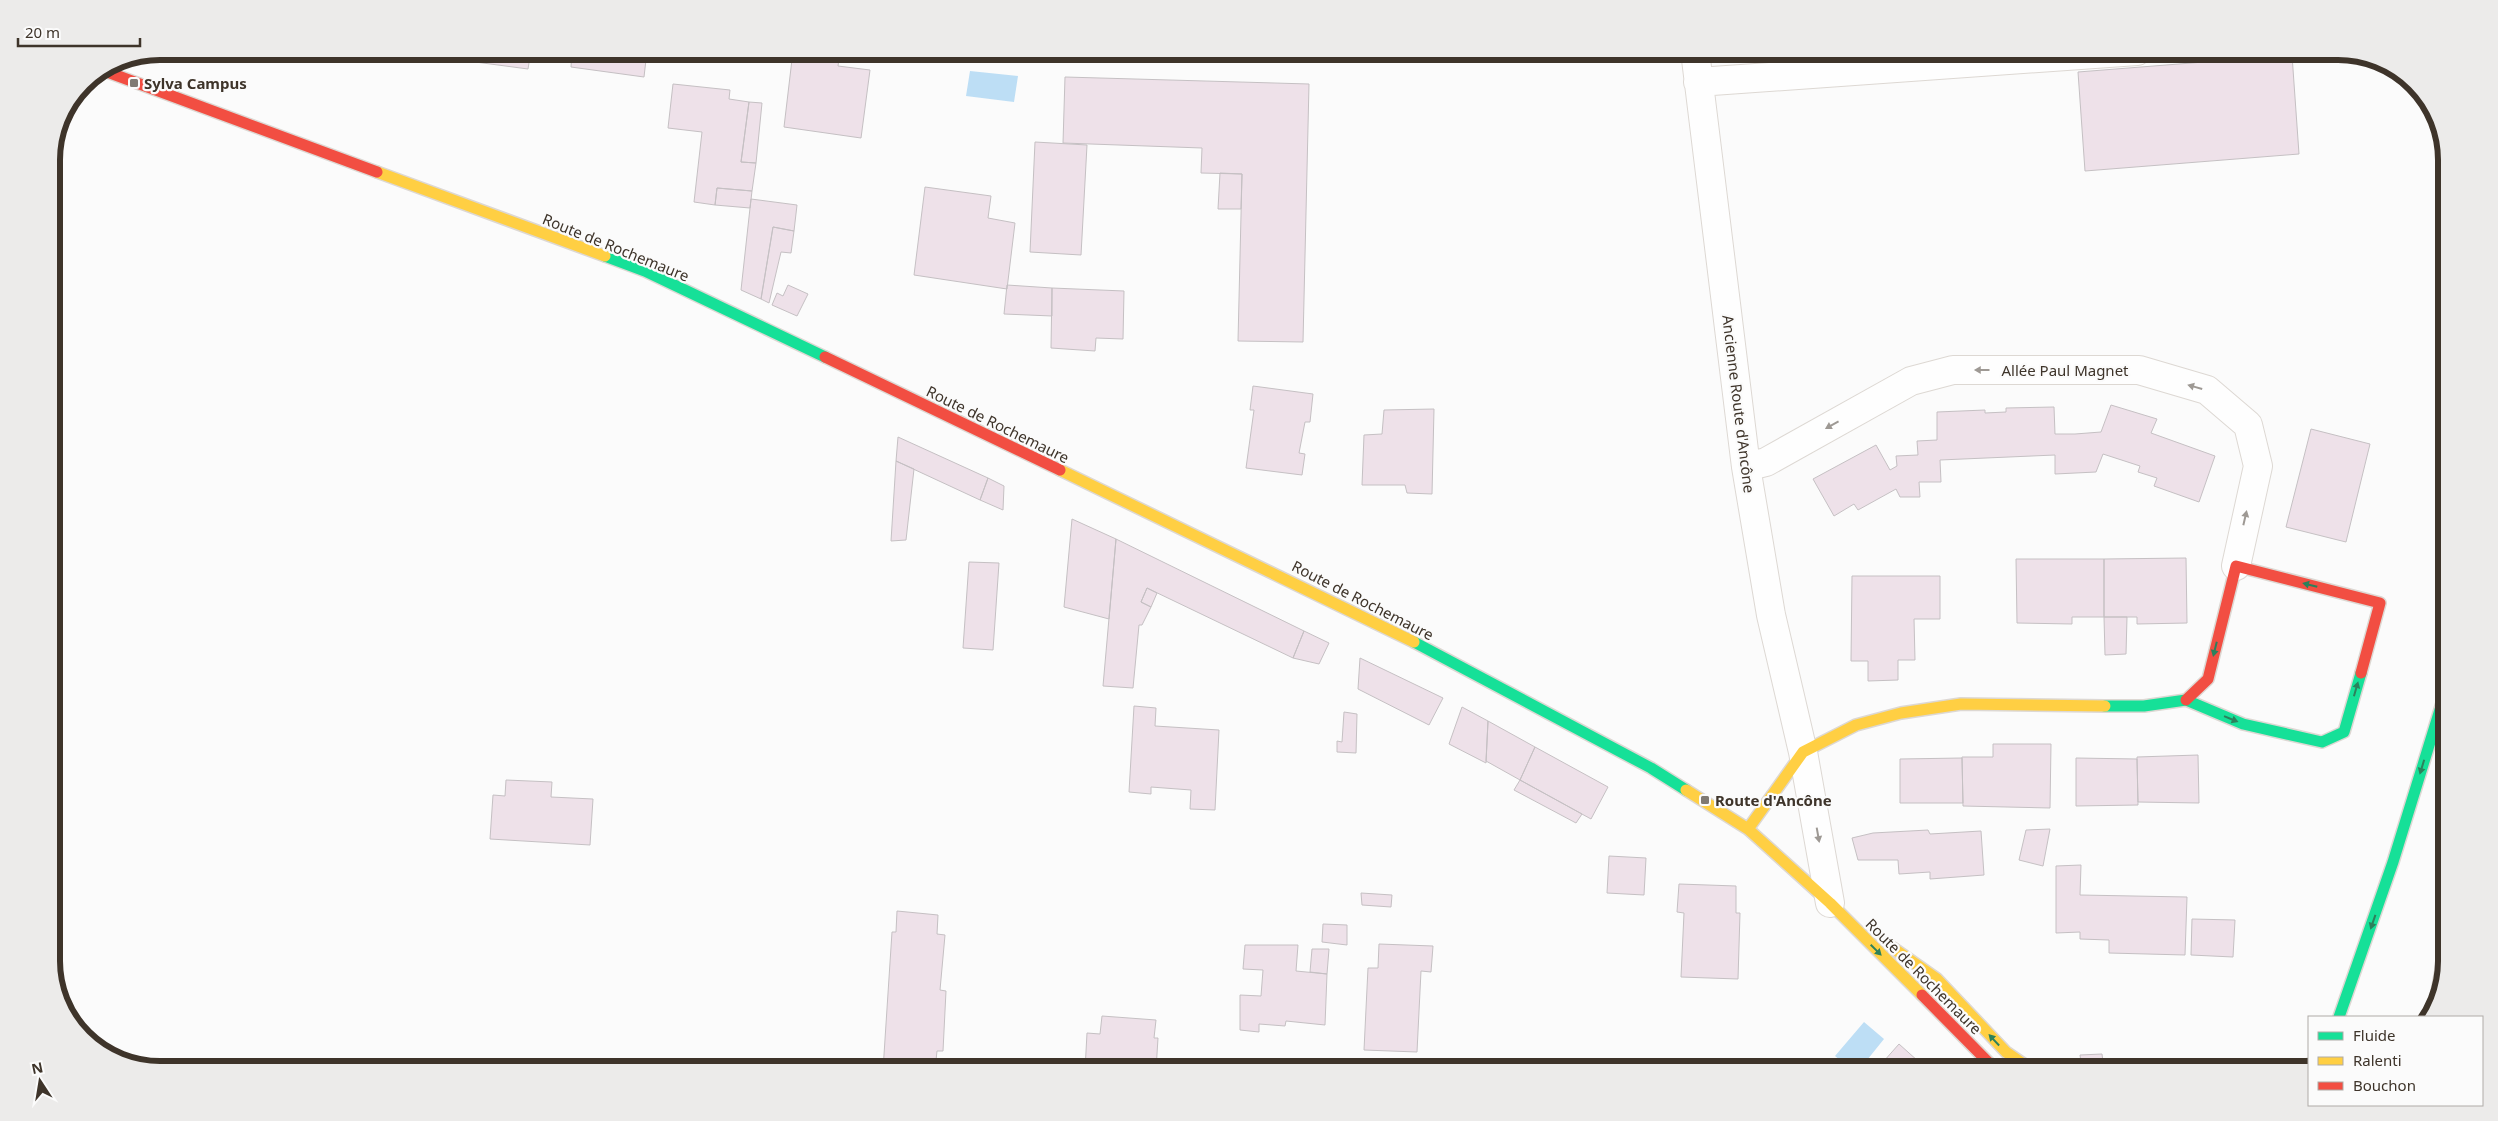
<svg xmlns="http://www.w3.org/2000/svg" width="2498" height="1121" font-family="'Noto Sans',sans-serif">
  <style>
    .water { fill: #bddef5 }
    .building { fill: #eee1e9; stroke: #c5c0c3 }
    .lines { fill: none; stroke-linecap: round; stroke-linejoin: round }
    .street-casing { stroke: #ddd8d3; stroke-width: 30 }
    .fast-casing { stroke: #ddd8d3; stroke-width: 14 }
    .slow-casing { stroke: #ddd8d3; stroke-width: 14 }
    .jam-casing { stroke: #ddd8d3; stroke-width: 14 }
    .street { stroke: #fefefe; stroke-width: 28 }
    .fast { stroke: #16e098; stroke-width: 11 }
    .slow { stroke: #ffcf43; stroke-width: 11 }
    .jam { stroke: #f24e42; stroke-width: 11 }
    .oneway { fill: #9e9994 }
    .oneway2 { fill: #2c815c }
    .poi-dot { fill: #807a73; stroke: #fbfbfb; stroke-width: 2 }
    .labels { text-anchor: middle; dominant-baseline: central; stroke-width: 4.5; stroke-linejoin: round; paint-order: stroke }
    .poi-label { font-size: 15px; font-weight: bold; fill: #3e342a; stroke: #fbfbfb; text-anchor: start }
    .street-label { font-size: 15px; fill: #3e342a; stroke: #fbfbfb }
    .rim { fill: none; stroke: #3e342a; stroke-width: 6 }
  </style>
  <rect width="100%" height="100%" fill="#fbfbfb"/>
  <path class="water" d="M970 71 1018 76 1014 102 966 96Z
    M1864 1022 1884 1039 1859 1070H1852L1835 1056Z"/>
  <path class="building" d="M431 51H486L530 57 528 69 430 56Z
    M486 51H530V57Z
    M572 51H647L644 77 571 67Z
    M793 51H840L838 66 870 70 861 138 784 127Z
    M2292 55 2299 154 2085 171 2078 72Z
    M1065 77 1309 84 1303 342 1238 341 1242 174 1201 173 1202 148 1063 143Z
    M673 84 730 90 729 99 749 102 741 162 756 163 752 191 717 188 715 205 694 202 702 132 668 128Z
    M749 102 762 103 756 163 741 162Z
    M1035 142 1087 145 1081 255 1030 252Z
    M1220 173 1242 174 1241 209H1218Z
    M925 187 991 196 988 218 1015 223 1007 289 914 275Z
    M717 188 752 191 750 208 715 205Z
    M751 199 797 205 794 231 773 227 761 299 741 290Z
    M773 227 794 231 791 253 781 252 769 303 761 299Z
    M788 285 808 294 797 316 772 305 777 293 783 296Z
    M1007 285 1052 288V316L1004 314Z
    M1052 288 1124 291 1123 339 1096 338 1095 351 1051 348Z
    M1253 386 1313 394 1310 422H1305L1299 453 1305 454 1302 475 1246 468 1254 410H1250Z
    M2111 405 2157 419 2151 433 2215 456 2199 502 2154 486 2157 478 2138 472 2140 466 2103 454 2096 472 2055 474V455L1940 460 1941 482H1919L1920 497H1900L1896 489 1858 510 1854 504 1834 516 1813 479 1876 445 1890 470 1897 466 1896 456 1918 455 1917 441 1937 440V412L1985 410V413L2006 412V408L2054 407 2055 434H2075L2101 432Z
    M1434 409 1432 494 1407 493 1405 485H1362L1364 435 1382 434 1384 410Z
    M2311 429 2370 444 2346 542 2286 527Z
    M898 437 988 478 980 500 896 461Z
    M896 461 914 469 906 540 891 541Z
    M988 478 1004 486 1003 510 980 500Z
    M1072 519 1116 539 1109 619 1064 607Z
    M1116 539 1304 631 1293 658 1147 588 1141 602 1151 607 1142 625H1139L1133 688 1103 686Z
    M2186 558 2187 623 2137 624V617H2104V559Z
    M2016 559H2104V617H2072V624L2017 623Z
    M969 562 999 563 993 650 963 648Z
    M1852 576H1940V619H1914L1915 660H1898V680L1868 681V661H1851Z
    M1147 588 1157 593 1151 607 1141 602Z
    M2104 617H2127L2126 654 2105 655Z
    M1304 631 1329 643 1319 664 1293 658Z
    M1360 658 1443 698 1429 725 1358 689Z
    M1134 706 1156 708 1155 726 1219 730 1215 810 1190 809 1191 790 1151 787V794L1129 792Z
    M1462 707 1488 721 1486 763 1449 744Z
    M1344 712 1357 714 1356 753 1337 752V741L1342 742Z
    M1488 721 1535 747 1520 780 1486 761Z
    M1993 744H2051L2050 808 1963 806 1962 757H1993Z
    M1535 747 1608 787 1591 819 1520 780Z
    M2198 755 2199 803 2138 802 2137 757Z
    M1962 758 1963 803H1900V759Z
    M2076 758 2137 759 2138 805 2076 806Z
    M506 780 552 782 551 797 593 799 590 845 490 839 493 795 505 796Z
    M1520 780 1582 814 1576 823 1514 790Z
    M2050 829 2043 866 2019 860 2026 830Z
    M1928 830 1930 834 1981 831 1984 875 1930 879V872L1899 874 1898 860H1858L1852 838 1873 833Z
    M1609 856 1646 858 1644 895 1607 893Z
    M2081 865 2080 895 2187 897 2185 955 2109 953V940L2080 939V932L2056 933V866Z
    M1679 884 1736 886V913H1740L1738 979 1681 977 1684 913 1677 912Z
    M1361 893 1392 895 1391 907 1362 905Z
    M897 911 938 915 937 934 945 935 940 990 946 991 943 1051H937L935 1070H883L892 932H896Z
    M2192 919 2235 920 2233 957 2191 955Z
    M1323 924 1347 925V945L1322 942Z
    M1379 944 1433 946 1431 972 1421 971 1417 1052 1364 1050 1368 968H1378Z
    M1245 945H1298L1296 971 1327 974 1325 1025 1286 1021 1285 1026 1259 1024V1032L1240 1030V995L1261 996 1263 970 1243 969Z
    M1312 949H1329L1327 974 1310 972Z
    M1102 1016 1156 1020 1154 1038H1158L1156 1070H1085L1087 1033 1100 1034Z
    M1899 1044 1928 1070H1876Z
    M2102 1054 2104 1070H2082L2080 1055Z"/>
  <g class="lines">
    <g class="street-casing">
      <path id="street" d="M1695 51 1746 467 1771 615 1803 752 1830 903
        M1698 82 2137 51
        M1746 467 1766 462 1911 381 1953 370H2139L2207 390 2248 425 2258 466 2236 566"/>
    </g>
    <g class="fast-casing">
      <path id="fast" d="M605 256 645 271 825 357
        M1414 642 1651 768 1686 790
        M2105 706H2144L2186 700 2243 724 2322 742 2344 732 2361 673
        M2339 1017 2393 862 2447 687"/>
    </g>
    <g class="slow-casing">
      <path id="slow" d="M377 172 605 256
        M1060 470 1414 642
        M1686 790 1748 829 1830 903 1922 995
        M1748 829 1803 752 1856 725 1901 713 1961 704 2105 706
        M1893 948 1937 979 2006 1052 2032 1070
        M2434 1009 2447 938
        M2305 1070 2309 1064"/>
    </g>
    <g class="jam-casing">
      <path id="jam" d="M102 70 377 172
        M825 357 1060 470
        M2186 700 2208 679 2236 566 2380 603 2361 673
        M1922 995 1996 1070"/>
    </g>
    <use href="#street" class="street"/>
    <use href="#fast" class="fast"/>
    <use href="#slow" class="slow"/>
    <use href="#jam" class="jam"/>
  </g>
  <defs><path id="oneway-solid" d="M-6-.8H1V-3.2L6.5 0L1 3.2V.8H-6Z" transform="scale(1.25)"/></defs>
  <g class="oneway">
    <use href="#oneway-solid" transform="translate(1982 370) rotate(180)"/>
    <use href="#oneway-solid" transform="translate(2195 387) rotate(-164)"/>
    <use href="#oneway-solid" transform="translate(1832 425) rotate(151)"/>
    <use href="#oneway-solid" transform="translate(2245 518) rotate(-77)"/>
    <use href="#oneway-solid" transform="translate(1818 835) rotate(80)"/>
  </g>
  <g class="oneway2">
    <use href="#oneway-solid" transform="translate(2310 585) rotate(-166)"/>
    <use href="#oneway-solid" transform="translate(2215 649) rotate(104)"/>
    <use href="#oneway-solid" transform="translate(2356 689) rotate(-74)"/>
    <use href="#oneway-solid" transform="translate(2231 719) rotate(22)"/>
    <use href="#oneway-solid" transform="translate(2422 767) rotate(107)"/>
    <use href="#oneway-solid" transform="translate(2373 922) rotate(109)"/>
    <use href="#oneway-solid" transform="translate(1876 950) rotate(45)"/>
    <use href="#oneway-solid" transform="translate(1994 1040) rotate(-133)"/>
  </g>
  <g class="poi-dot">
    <rect x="129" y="78" width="10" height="10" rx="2.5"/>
    <rect x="1700" y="795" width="10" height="10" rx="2.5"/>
  </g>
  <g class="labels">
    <g class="poi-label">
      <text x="144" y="83">Sylva Campus</text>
      <text x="1715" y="800">Route d'Ancône</text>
    </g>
    <g class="street-label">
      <text transform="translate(616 247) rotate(22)">Route de Rochemaure</text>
      <text x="2065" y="370">Allée Paul Magnet</text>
      <text transform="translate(1739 404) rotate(83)">Ancienne Route d'Ancône</text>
      <text transform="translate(998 424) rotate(26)">Route de Rochemaure</text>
      <text transform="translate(1363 600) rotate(27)">Route de Rochemaure</text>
      <text transform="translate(1924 976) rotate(45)">Route de Rochemaure</text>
    </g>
  </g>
  <path d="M0 0H2498V1121H0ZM160 60H2338A100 100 0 0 1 2438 160V961A100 100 0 0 1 2338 1061H160A100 100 0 0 1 60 961V160A100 100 0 0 1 160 60Z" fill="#ecebea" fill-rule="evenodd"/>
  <path class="rim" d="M160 60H2338A100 100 0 0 1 2438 160V961A100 100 0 0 1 2338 1061H160A100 100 0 0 1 60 961V160A100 100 0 0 1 160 60Z"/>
  <rect x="2308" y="1016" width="175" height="90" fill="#fbfbfb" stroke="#afaba7"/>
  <rect x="2318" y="1032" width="25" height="8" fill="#16e098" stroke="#afaba7"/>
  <text x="2353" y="1041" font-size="15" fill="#3e342a">Fluide</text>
  <rect x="2318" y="1057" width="25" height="8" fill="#ffcf43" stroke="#afaba7"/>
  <text x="2353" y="1066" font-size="15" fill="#3e342a">Ralenti</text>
  <rect x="2318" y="1082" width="25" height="8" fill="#f24e42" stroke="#afaba7"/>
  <text x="2353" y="1091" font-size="15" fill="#3e342a">Bouchon</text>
  <g transform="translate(40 1081) rotate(348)" stroke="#fbfbfb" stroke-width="4" paint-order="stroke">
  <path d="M0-4L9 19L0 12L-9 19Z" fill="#3e342a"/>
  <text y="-8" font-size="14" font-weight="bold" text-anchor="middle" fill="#3e342a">N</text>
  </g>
  <path d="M18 38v8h122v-8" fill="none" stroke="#3e342a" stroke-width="2.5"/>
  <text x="25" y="38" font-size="15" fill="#3e342a" stroke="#fbfbfb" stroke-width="4" paint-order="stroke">20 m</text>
</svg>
